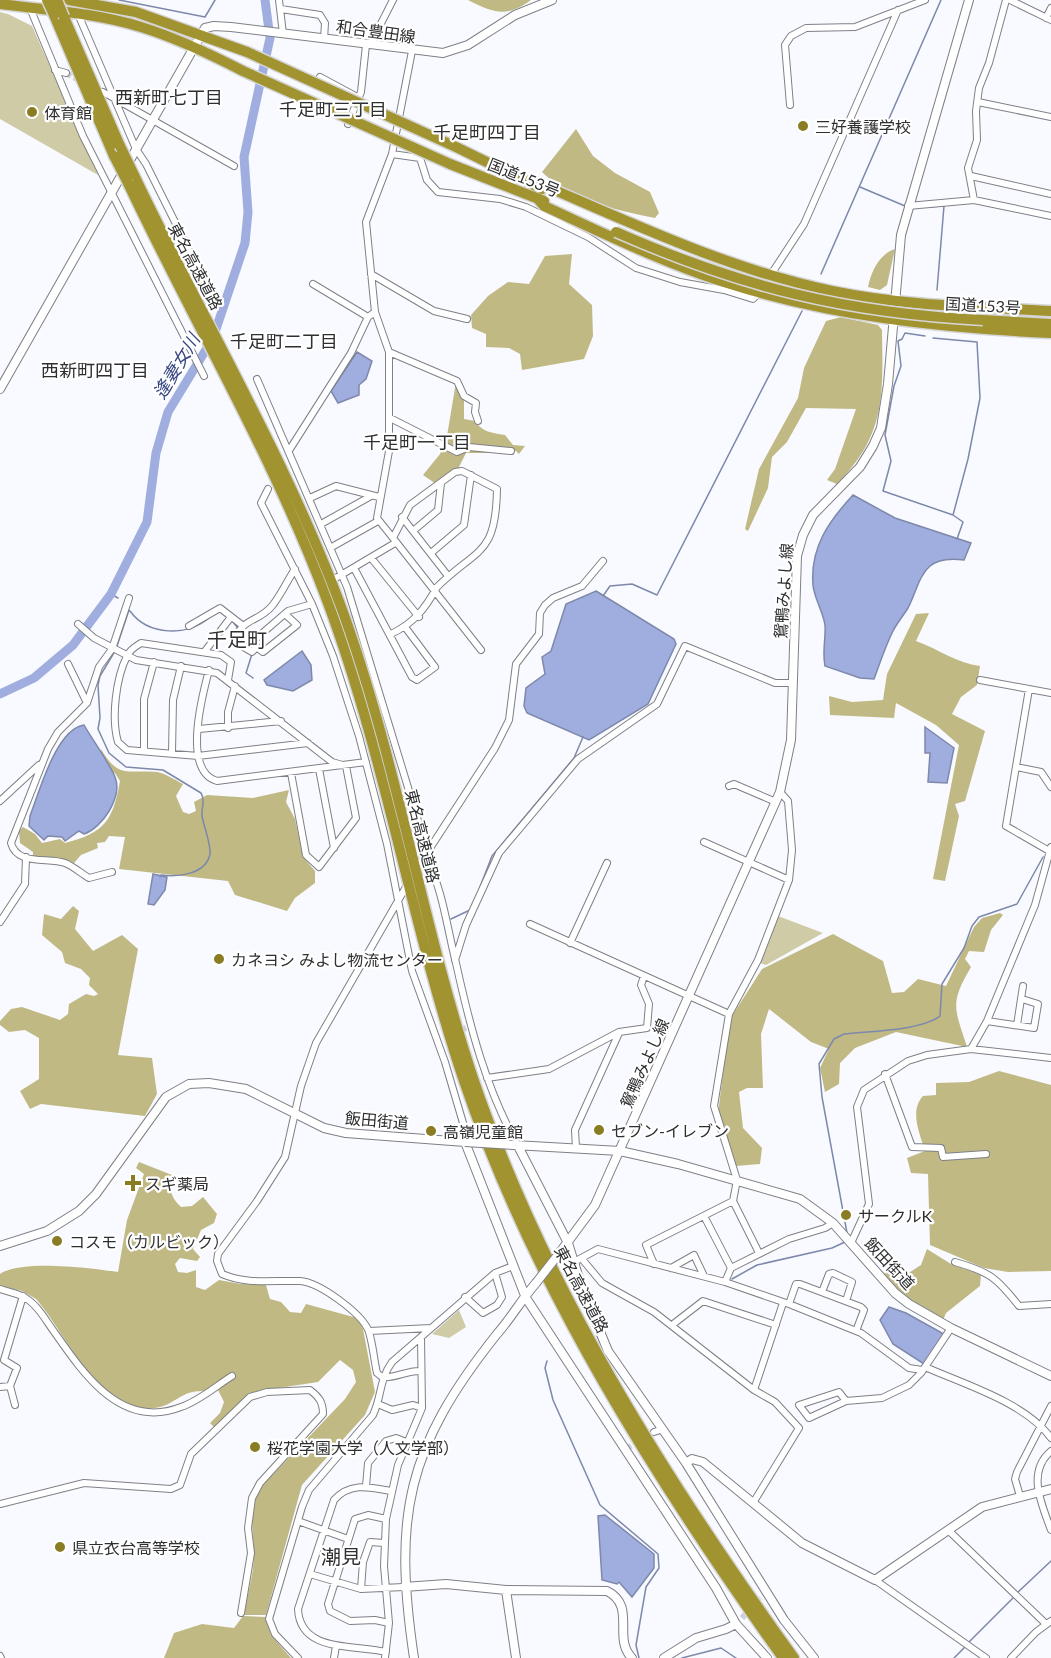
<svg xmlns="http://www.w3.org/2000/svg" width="1051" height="1658" font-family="Lato,'Noto Sans JP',sans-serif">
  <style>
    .green { fill: #d0cba7 }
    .forest { fill: #c1b984 }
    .water { fill: #9faede; stroke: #7d88aa; stroke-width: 1.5 }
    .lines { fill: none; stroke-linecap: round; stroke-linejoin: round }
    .stream { stroke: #7d88aa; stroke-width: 1.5 }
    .river { stroke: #9faede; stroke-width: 9 }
    .street-tunnel { stroke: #d0d1d6; stroke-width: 6; stroke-dasharray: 6 3; stroke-linecap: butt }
    .street-casing { stroke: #7e8086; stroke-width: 8 }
    .secondary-casing { stroke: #7e8086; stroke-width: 10 }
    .highway-casing { stroke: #d5d5d6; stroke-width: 13 }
    .street { stroke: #fff; stroke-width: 6 }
    .secondary { stroke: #fff; stroke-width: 8 }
    .highway { stroke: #a29331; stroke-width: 10 }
    .secondary-bridge-casing { stroke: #7e8086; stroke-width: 10; stroke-linecap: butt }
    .highway-bridge-casing { stroke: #d5d5d6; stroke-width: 13; stroke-linecap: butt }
    .secondary-bridge { stroke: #fff; stroke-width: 8 }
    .highway-bridge { stroke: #a29331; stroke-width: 10 }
    .poi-dot { fill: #8a7c22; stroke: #fff; stroke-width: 2 }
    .labels { text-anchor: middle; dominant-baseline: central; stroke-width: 4.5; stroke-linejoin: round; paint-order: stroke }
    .street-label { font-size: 16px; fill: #2e2f31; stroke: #fff }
    .poi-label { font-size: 16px; fill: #2e2f31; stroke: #fff; text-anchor: start }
    .neighbourhood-label { font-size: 18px; fill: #2e2f31; stroke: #fff }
    .water-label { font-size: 18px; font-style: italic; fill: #384783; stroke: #fff }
    .quarter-label { font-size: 20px; fill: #2e2f31; stroke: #fff }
  </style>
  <rect width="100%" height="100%" fill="#f8faff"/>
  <path class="green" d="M0 12 8 14 32 26 98 175 0 119Z
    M778 916 823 933 766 965 760 963Z
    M459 1310 466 1327 449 1338 432 1334Z"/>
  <path class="forest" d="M468 0H531C507 18 493 13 468 0Z
    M576 129 593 156 615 173 650 192 659 213 655 218C616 210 570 200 542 172Z
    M895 249 887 285 880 290 868 287C871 272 879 254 895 249Z
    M572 254 569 284 592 305 593 336 584 359 522 370 520 354 509 348 486 347V334L472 328 471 315 488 296 508 282 529 284 545 256Z
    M841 317 878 325 882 330C883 395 886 435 837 484L827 480 835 469 856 409 806 408 787 442 772 457 768 488 748 531 745 529 759 469 798 398 804 368 826 321Z
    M456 382 464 399V419L475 421C482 432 492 433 505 435L513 445 525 446 519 454 516 451 494 448 490 453H466L458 469 436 484 423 475 440 454 447 436Z
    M929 613 916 641C938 649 957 663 980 666L977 685 961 697 952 714 985 731 965 801 955 804 959 816 945 881 933 879 959 745 936 725 896 703 894 718 830 715 829 696 852 702 883 700 887 674 916 614Z
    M101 749C119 780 128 769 157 772 165 773 175 780 183 784L176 796 183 812 189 814 196 811 194 802 207 795 253 798 289 790 286 802 295 819 303 857 315 871V883L295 898 287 911 235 895 228 881 119 869 125 837 109 836 105 842 97 843 98 848 81 855 74 863 61 859 33 856V852L20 843 19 831 23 827 35 834 42 843 60 839 65 843C105 833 113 820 120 781L115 773 103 769Z
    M73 906 79 911 75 929 93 951 122 935 138 949 118 1055 152 1058 157 1094 145 1116 41 1104 30 1109 20 1091 39 1079V1038L25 1030 9 1032 0 1025V1021L11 1009 22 1007 60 1020 68 1014 69 1004 86 994 94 996 98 994 89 985 90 978 81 969 65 963 62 952 42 935 44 914 61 919Z
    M1000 913 1003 915 991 930 984 952 969 951 965 959 971 967C949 1004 955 1009 967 1047L896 1032 855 1048 840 1063 839 1084 825 1092 820 1068 829 1049 811 1042 769 1009 761 1034 763 1088H747L739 1092 743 1128 762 1148 760 1164 736 1166 727 1153 718 1113 730 1019 762 969 833 934 883 961 892 993 904 992 918 979 946 986 974 927 982 918Z
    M999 1071 1051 1085V1271L1008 1272 984 1268 930 1245 928 1174 911 1173 907 1158 925 1151C920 1134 909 1111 923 1096L936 1095V1083L969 1082Z
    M139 1162 172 1175C169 1189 170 1197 181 1207L192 1206 203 1197 217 1214 214 1223 201 1230 193 1249 200 1257 197 1261 180 1258 175 1264 178 1272 187 1273 196 1270V1287L205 1290 219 1280 241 1284 266 1285 270 1299 281 1302 290 1312 301 1313 306 1304 357 1318 363 1329 375 1392 365 1415 302 1485 266 1615H244C247 1595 254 1574 254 1554 254 1529 246 1510 261 1487L345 1399 356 1382 353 1370 340 1360 318 1382 265 1390 248 1395 215 1428 210 1423 220 1413 224 1402 218 1390C209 1391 195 1390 186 1394 170 1402 168 1407 148 1409 99 1413 64 1330 36 1299L22 1291 0 1286V1274C21 1259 92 1268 118 1272L127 1220 144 1174 136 1168Z
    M927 1249 951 1264 981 1275 980 1286 946 1313 941 1325 892 1286 884 1273 892 1270 907 1274 921 1265Z
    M243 1616 265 1617 271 1635 291 1658H164L174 1633 202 1624 234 1628Z"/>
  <path class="water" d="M357 352 372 361 366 379 359 385V395L338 403 331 391Z
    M853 495 895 518 971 543 964 560C921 554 922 580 908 608 903 616 897 623 893 631 885 647 880 663 874 679L860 678 825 666C822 651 826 639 825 625 823 611 814 598 813 585 810 547 829 521 853 495Z
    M596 591 674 639 676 644 648 704 589 740 527 713 524 706 526 688 545 674 542 657 551 651 566 604Z
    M302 651 311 665 312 680 293 691 267 685 264 680Z
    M84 725C92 739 110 764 115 777 123 797 102 828 84 834L79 831 65 841 62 837 48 836 44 840 29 826 30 816C39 793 56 729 84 725Z
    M925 727 954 748 947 783 928 782 930 753H925Z
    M153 874 167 877 165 890 154 905 148 904Z
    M889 1307 906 1313 942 1333 943 1336 924 1364 893 1344 880 1320Z
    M605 1515 654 1554V1568L632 1597 619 1582 617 1584 602 1580 598 1516Z"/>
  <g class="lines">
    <path class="stream" d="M119 0 205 17 215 0
      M860 187 905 206
      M925 207 944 206 937 290
      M821 274 941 0
      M925 336 905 333 902 339 898 341 901 366 894 386 885 435 891 461 883 491 953 515
      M933 338 977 342 980 398 968 459 953 515 963 522 957 539
      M111 594 118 598
      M603 596 610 586 632 584 657 595 802 311
      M130 611C148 636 188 637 210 617
      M233 622 237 627 235 633
      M117 646 129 610
      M115 651 100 676 98 685 100 718 98 729 109 753 126 767 163 770 201 793C206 801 201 807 202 816 204 827 211 844 210 854 206 875 177 877 161 875L160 877
      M252 654 246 673 253 678
      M480 887 492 856 574 758 583 737
      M451 919 470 910
      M847 1233 822 1097 819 1064 834 1039 844 1034C869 1031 921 1031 940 1016L942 984 964 948 972 926 979 917 1017 904 1043 857
      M732 1279 757 1265 832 1248 845 1242
      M547 1361 545 1368 553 1400 600 1505 658 1554 659 1568 646 1587 636 1645 639 1658
      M1017 1593 1051 1561
      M969 1642 1014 1597
      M682 1658 721 1648 736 1658
      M954 1658 966 1646"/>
    <path class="river" d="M0 694 34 678 73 645 111 594 147 522 156 453 168 412 213 338 245 243 248 212 244 157 270 38 265 0"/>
    <path class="street-tunnel" d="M66 73 81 81
      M444 1036 466 1028
      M626 1449 654 1432
      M742 1618 761 1598"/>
    <g class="street-casing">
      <path id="street" d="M279 0 283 34
        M1010 0 1051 20
        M30 8 83 136 204 376
        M281 9 320 15 325 23 324 39
        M78 14 136 149 146 164 210 292 217 301
        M1046 18 1051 8
        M370 45 393 0
        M55 70 66 73
        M320 77 359 98
        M103 92 234 166
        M978 102 1051 117
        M790 105 785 45 791 36 806 28 855 27 925 0
        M348 124 361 92 366 45
        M392 154 420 158 427 180 438 192 500 199 526 207 588 237 636 268 680 282 724 290 753 299 759 292
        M971 176 1051 194
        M974 200 968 168 977 140 976 111 979 88 989 63 1006 0
        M908 206 974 200 1051 216
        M371 274 434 311 467 319
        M770 276 804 224 898 10
        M313 284 368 317
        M389 352 457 381 464 396 476 403 475 412 478 421
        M257 379 347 587 427 850
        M390 418 457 452 469 447 511 451
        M290 449 351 353 368 317 375 312
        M268 489 261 503 312 604 333 656 359 736 387 844 412 971 445 1062 466 1133 465 1142
        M310 498 336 486 379 497
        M402 517 448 576
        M321 524 371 496
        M413 531 438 510 441 483
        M393 538 377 518 389 451V352L375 312 366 222 392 154 412 51
        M330 548 378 521
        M431 553 464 525 471 475
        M372 559 419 617
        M354 568 412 677 417 680 435 667 405 627
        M336 578 395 543
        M285 614 297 625 263 652 251 643 288 611 312 604
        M78 624 94 638 136 660 217 673 332 762 346 766
        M189 626 220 608 242 625
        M391 634C414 623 425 609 437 587 478 547 496 556 497 489L462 471 455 472 410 505 393 538 481 650
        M257 647 252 652 235 642C241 617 258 623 272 606 281 595 287 581 295 569
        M205 651 231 617
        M68 664 87 703
        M209 670C202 696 182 771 217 781L366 762
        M228 680 231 662 221 655 141 643C136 646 129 651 127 656 116 678 111 718 118 742L127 750 198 756 308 743
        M980 680 1051 693
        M1029 689 1006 826 1051 852
        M228 728V712L235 686
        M199 729 281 721
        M144 751V699L154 662
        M172 753 173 700 181 666
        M1016 767 1041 772 1051 787
        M319 769 334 848
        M291 773 306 855 319 867 356 818 346 766
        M729 786 734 784 776 802
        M0 801 39 765
        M704 842 789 880
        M426 857C443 890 447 928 456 963 470 1027 486 1089 518 1146
        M421 862 495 748 509 720 516 664 539 634 540 613 545 605 553 598 582 586 603 561
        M112 872 89 878C82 874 73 866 65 863 48 857 17 866 11 843L48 749 58 732 87 703 99 667 112 649 129 598
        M0 922 25 884 26 857
        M530 924 729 1014
        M570 943 607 863
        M455 960 466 925 499 853 578 759 657 704 685 646 775 683H793
        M987 1021 1034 1028 1038 1004 1022 999
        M1017 1025 1023 986
        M971 1049 987 1021 1035 905 1051 847
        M885 1074 912 1147 941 1148 943 1157 986 1154
        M487 1078 549 1069 619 1032 647 1028 649 1004 641 985 644 976
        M576 1148 575 1130 619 1033
        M704 1216 731 1268
        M851 1243 869 1204 857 1107 864 1090 908 1061 927 1055 971 1049 1051 1058
        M759 1253 733 1201 737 1180 714 1106 729 1014 758 960 789 880 792 850 788 801 780 792
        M582 1259 602 1283 654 1312 754 1390 783 1303
        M574 1262 598 1249 725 1282 789 1304 861 1333 909 1368 922 1370
        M955 1262C990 1272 997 1278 1019 1306L1051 1304
        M654 1264 646 1245 733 1201
        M671 1268 694 1255 704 1276
        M725 1282 731 1268 789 1239 825 1228 833 1223
        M0 1289C7 1291 15 1293 22 1296 37 1303 46 1321 55 1333 85 1376 122 1430 181 1407 199 1401 216 1386 232 1376
        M822 1292 829 1274 833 1273 852 1282 846 1301
        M465 1297 483 1313 497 1305 502 1297 495 1273
        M789 1304 796 1284H800L861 1307 864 1310 856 1331
        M672 1325 703 1301 776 1325
        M369 1331 431 1328
        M925 1367C964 1384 1026 1403 1051 1438
        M382 1377 377 1373C374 1360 373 1345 369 1332 363 1314 319 1282 300 1281 272 1280 248 1285 222 1274L217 1261 218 1254 257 1201 285 1157 301 1086 316 1043 406 887
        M382 1377C395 1379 407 1370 421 1371
        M10 1386 17 1368 4 1360 23 1296
        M0 1387 10 1386 15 1405
        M846 1401 839 1392 799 1405 809 1418 846 1401 882 1398 909 1385 921 1373 951 1328
        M378 1404 392 1410 413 1405 422 1408
        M654 1432 663 1429
        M1051 1451C1026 1472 1042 1505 1051 1530
        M366 1486 368 1463 386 1441 396 1438 406 1442
        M1020 1496 1015 1479 1017 1472 1051 1406
        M753 1503 799 1428 775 1402 754 1390
        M0 1504 84 1483 171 1489 180 1485 191 1454 250 1397 267 1392 310 1390C319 1397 323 1402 323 1414L260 1483 252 1498 248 1528 251 1553 241 1613
        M386 1519 368 1515 355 1519 328 1604 330 1611 350 1621 375 1620 389 1623
        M298 1521 348 1539
        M948 1530 1045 1623
        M310 1574 361 1589 404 1587
        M875 1580 986 1658
        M361 1589 363 1562 370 1542 384 1543
        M386 1652C357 1644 300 1654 298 1609L334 1500C350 1482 369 1487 391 1491
        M0 1656 1 1658
        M298 1658 275 1634 269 1619 302 1507 309 1490 373 1415C382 1396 379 1380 392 1362L495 1273 513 1266
        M334 1658 336 1646
        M385 1658 389 1623 384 1566 386 1519 398 1465 422 1408 421 1337
        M1011 1658 1036 1632 1051 1621"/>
    </g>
    <g class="secondary-casing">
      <path id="secondary" d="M0 389 205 28 214 26 231 27 443 53 468 45 515 15 552 0
        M514 1145 620 1151 678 1164 800 1199 833 1223 895 1293 909 1304 951 1328 1051 1376
        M518 1146 568 1243 582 1288 608 1351 686 1463 784 1620 814 1658
        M0 1246 47 1231 79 1211 96 1194 166 1097 189 1084 209 1083 246 1089 324 1128 346 1133 465 1142 526 1298 716 1588 736 1624 767 1658
        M561 1251 595 1205 780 792 791 740 797 556 803 535 813 515 860 467 873 446 881 428 888 384 901 235 969 0
        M686 1463 692 1459 703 1462 802 1543 875 1580 982 1507 1051 1489
        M404 1587 446 1584 506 1590 607 1591C637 1606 612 1638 632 1658
        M506 1590 516 1658
        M414 1658C393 1516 406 1448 497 1334 511 1318 522 1299 536 1283
        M664 1658 696 1638 726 1629 736 1624"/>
    </g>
    <g class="highway-casing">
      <path id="highway" d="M69 0 136 12 247 52
        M0 4C47 10 96 13 141 27 177 38 210 54 243 71
        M54 15 114 156
        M64 17 120 146
        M456 147 542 189
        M450 164 544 201
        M134 175C202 318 284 455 340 604 397 758 421 922 473 1078 544 1287 666 1480 794 1658
        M128 183C194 323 274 457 328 603 386 759 411 924 464 1081 534 1287 657 1482 783 1658
        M537 187 550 188C642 228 733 270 832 291 904 306 978 307 1051 311
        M538 199 544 206C603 233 662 262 724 282 830 316 940 328 1051 333
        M983 320 1051 324"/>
    </g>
    <use href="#street" class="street"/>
    <use href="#secondary" class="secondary"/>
    <use href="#highway" class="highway"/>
    <g class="secondary-bridge-casing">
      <path id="secondary-bridge" d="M465 1142 514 1145
        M536 1283 561 1251"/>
    </g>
    <g class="highway-bridge-casing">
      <path id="highway-bridge" d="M47 0 54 15
        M57 0 64 17
        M247 52 456 147
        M243 71 450 164
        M120 146 134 175
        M114 156 128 183
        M616 232C741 287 846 313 983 320"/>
    </g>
    <use href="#secondary-bridge" class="secondary-bridge"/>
    <use href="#highway-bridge" class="highway-bridge"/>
  </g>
  <g class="poi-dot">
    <circle cx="32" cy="112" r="6"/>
    <circle cx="803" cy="126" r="6"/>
    <circle cx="219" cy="959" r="6"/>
    <circle cx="599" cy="1130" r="6"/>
    <circle cx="431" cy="1131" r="6"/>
    <path d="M130 1174h6v6h6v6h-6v6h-6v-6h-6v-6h6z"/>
    <circle cx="846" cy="1215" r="6"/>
    <circle cx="57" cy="1241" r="6"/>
    <circle cx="255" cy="1447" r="6"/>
    <circle cx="60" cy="1547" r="6"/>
  </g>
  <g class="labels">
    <g class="street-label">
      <text transform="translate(376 31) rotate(8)">和合豊田線</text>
      <text transform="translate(524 177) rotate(22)">国道153号</text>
      <text transform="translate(196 266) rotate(62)">東名高速道路</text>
      <text transform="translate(983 305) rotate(3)">国道153号</text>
      <text transform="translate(783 591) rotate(-86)">鴛鴨みよし線</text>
      <text transform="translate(423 836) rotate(76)">東名高速道路</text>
      <text transform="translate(644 1063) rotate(-66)">鴛鴨みよし線</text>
      <text transform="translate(377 1120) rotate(5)">飯田街道</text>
      <text transform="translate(890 1263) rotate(47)">飯田街道</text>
      <text transform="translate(582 1289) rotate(62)">東名高速道路</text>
    </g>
    <g class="poi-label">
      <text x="44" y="112">体育館</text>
      <text x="815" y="126">三好養護学校</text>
      <text x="231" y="959">カネヨシ みよし物流センター</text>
      <text x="611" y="1130">セブン-イレブン</text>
      <text x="443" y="1131">高嶺児童館</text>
      <text x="145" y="1183">スギ薬局</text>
      <text x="858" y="1215">サークルK</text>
      <text x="69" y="1241">コスモ（カルビック）</text>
      <text x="267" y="1447">桜花学園大学（人文学部）</text>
      <text x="72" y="1547">県立衣台高等学校</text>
    </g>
    <g class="neighbourhood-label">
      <text x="169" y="97">西新町七丁目</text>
      <text x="333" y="109">千足町三丁目</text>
      <text x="487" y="132">千足町四丁目</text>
      <text x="284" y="341">千足町二丁目</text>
      <text x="95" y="370">西新町四丁目</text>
      <text x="417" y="442">千足町一丁目</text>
    </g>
    <g class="water-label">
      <text transform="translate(176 366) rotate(-59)">逢妻女川</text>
    </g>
    <g class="quarter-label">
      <text x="237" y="639">千足町</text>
      <text x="341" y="1556">潮見</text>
    </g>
  </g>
</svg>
